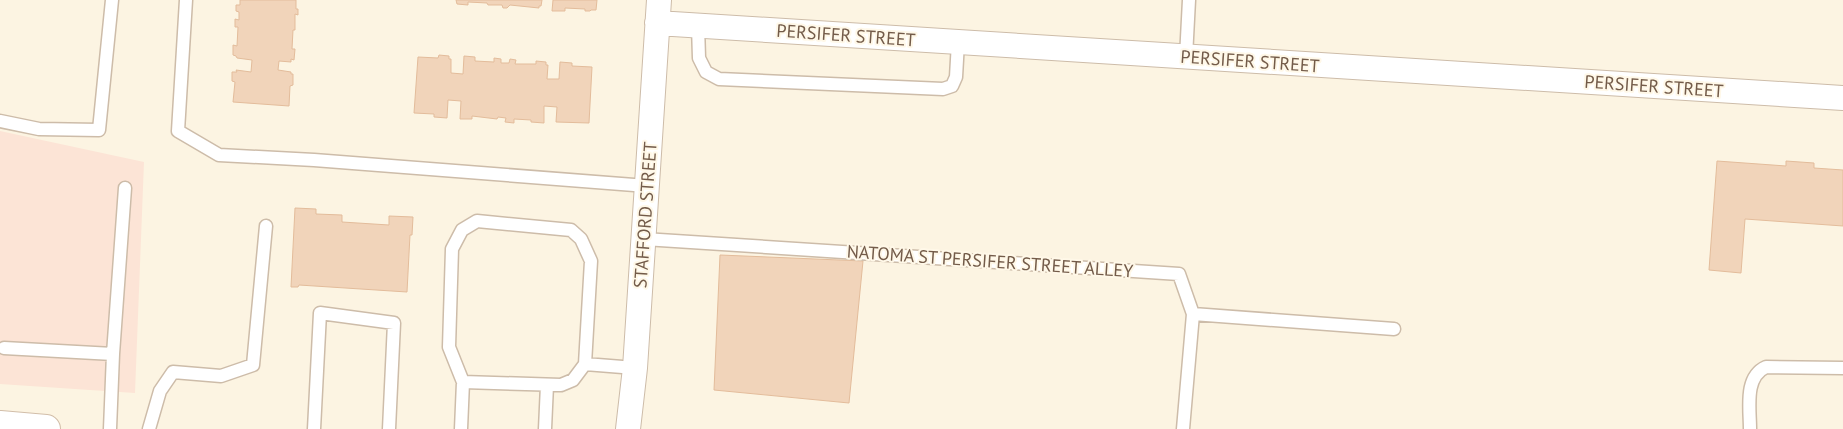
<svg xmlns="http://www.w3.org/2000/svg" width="1843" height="429" font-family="'PT Sans',sans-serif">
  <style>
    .commercial { fill: #fce4d6 }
    .building { fill: #f1d4ba; stroke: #e3bc9b }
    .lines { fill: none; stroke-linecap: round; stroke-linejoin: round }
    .service-casing { stroke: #cdbca9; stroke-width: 15 }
    .minor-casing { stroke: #cdbca9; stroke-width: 26 }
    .secondary-casing { stroke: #d2bea9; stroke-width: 30 }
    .service { stroke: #fff; stroke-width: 12 }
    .minor { stroke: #fff; stroke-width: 24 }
    .secondary { stroke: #fff; stroke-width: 28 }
    .labels { text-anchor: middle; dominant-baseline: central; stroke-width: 4; stroke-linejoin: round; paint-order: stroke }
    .street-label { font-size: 18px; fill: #735b49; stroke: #fff8e8 }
  </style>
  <rect width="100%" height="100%" fill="#fcf4e2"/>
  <path class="commercial" d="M0 131 144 162 135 393 0 384Z"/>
  <path class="building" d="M240 0H296V9H298V15L295 14V30H293L292 49H295L294 60 291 59V62L279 61 278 70 291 72V74H293V85L290 86 289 106 233 102 235 82 232 81V72H237L236 70 251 72 252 60 237 58 236 56 233 55V45L237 46 238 27H235V19L239 20V12L236 11V5H240Z
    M456 0H542L541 6H539V8L510 5 507 8H503L502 5H488L487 3 468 2V5L457 4Z
    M553 0H597L596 10H591L590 11H585V9L565 8V11H552Z
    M439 55 449 56V59H451V73L463 74 464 56 475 57V61L494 62V58L501 59V63H509L510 59 516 60 515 64H536V61L546 62V65H548L547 79H559L560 62 572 63V66L592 67 589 123 556 122 557 107 544 106V123L531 122V120L514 119V123L505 122 506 118 498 117 497 119 472 116V119H460L461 101 448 100 447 118 434 117V114L414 113 418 57 438 58Z
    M1717 161 1786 166V161L1814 163V168L1843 170V226L1745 219 1741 273 1709 270Z
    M295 208 316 209V214L342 215V222L389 225V216L413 217 412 235H410L407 292 299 285 298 287H291Z
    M720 255 863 261 849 403 714 390Z"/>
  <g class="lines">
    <g class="service-casing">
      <path id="service" d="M186 0 178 131 219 155 314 160 647 186
        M698 26 699 58 706 72 719 79 943 89 952 86 956 77 958 42
        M1186 57 1189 0
        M0 121 39 129 99 130 112 0
        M644 239 1179 274 1193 314 1183 429
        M1193 314 1394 329
        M4 348 113 354
        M463 382 561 385 573 380 585 364
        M110 429 113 354 125 188
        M149 429 160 391 173 372 221 376 253 365 266 226
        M314 429 320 313 394 323 389 429
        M461 429 463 382 449 347 452 249 462 230 477 221 571 230 581 239 591 261 585 364 635 368
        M545 429 547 385
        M1750 429C1750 408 1744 377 1766 367L1843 368"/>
    </g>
    <g class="minor-casing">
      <path id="minor" d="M657 23 1843 98
        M628 429 635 368 659 0"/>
    </g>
    <g class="secondary-casing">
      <path id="secondary" d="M0 425 46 429"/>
    </g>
    <use href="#service" class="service"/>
    <use href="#minor" class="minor"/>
    <use href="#secondary" class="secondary"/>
  </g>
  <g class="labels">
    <g class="street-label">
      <text transform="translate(846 35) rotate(4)">PERSIFER STREET</text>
      <text transform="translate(1250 61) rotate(4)">PERSIFER STREET</text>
      <text transform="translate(1654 86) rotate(4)">PERSIFER STREET</text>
      <text transform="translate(645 215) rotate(-86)">STAFFORD STREET</text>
      <text transform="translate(990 261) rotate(4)">NATOMA ST PERSIFER STREET ALLEY</text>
    </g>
  </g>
</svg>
